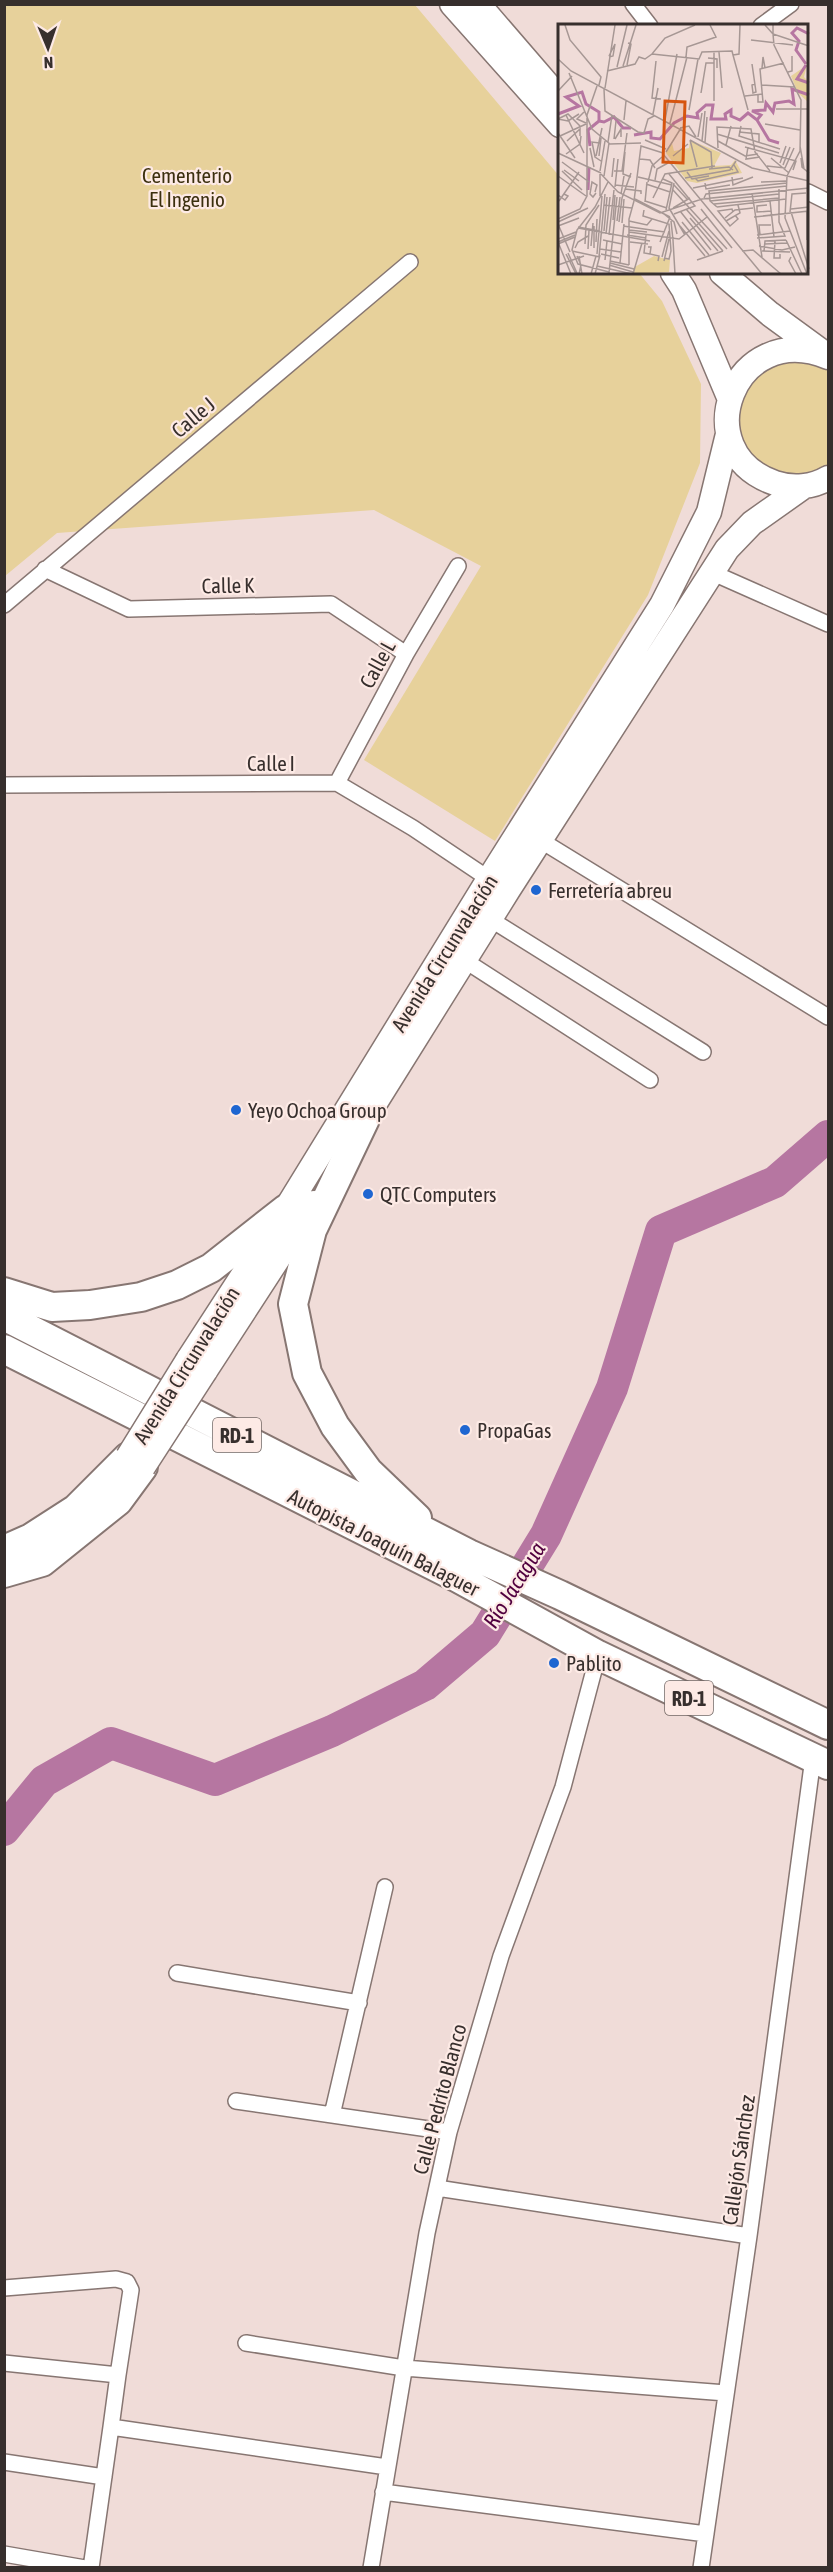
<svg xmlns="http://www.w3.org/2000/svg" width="833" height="2572" font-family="'Asap Condensed',sans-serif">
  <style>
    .green { fill: #e7d19b }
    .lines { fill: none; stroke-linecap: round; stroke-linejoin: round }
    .river { stroke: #b676a1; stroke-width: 32 }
    .minor-casing { stroke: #877672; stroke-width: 18 }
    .primary-casing { stroke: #877672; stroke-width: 27 }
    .motorway-casing { stroke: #877672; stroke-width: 32 }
    .minor { stroke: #fff; stroke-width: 15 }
    .primary { stroke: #fff; stroke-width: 24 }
    .motorway { stroke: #fff; stroke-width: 28 }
    .primary-bridge-casing { stroke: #877672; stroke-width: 27; stroke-linecap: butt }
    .primary-bridge { stroke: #fff; stroke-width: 24 }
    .poi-dot { fill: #1f66d1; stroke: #fdeae5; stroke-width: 2 }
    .labels { text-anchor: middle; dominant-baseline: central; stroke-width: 4.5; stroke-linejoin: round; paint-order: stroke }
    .shield { fill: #fdeae5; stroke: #726764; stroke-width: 1.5 }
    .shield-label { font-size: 20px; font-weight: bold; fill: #372f2d }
    .park-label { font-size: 21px; fill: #3b2f0e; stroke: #fdeae5 }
    .street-label { font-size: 21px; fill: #372f2d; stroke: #fdeae5 }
    .poi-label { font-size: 21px; fill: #372f2d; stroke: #fdeae5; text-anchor: start }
    .water-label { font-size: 22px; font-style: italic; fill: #51003f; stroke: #fdeae5 }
    .inset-river { fill: none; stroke: #b676a1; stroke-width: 3 }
    .inset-road { fill: none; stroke: #a69794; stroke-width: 1.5 }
    .view { fill: #d6550f; fill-opacity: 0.15; stroke: #d6550f; stroke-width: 3 }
    .inset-edge { fill: none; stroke: #372f2d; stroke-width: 3 }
  </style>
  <rect width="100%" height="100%" fill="#f0dcd8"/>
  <path class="green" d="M5 5H415L560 177V273H639L662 301 701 384 700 463 648 595 495 841 364 760 481 566 374 510 57 533 5 576Z
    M793 358 828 368V466C785 486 733 465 738 412 739 400 750 385 756 374Z"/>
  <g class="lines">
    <path class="river" d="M4 1830 44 1781 111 1743 215 1780 332 1731 425 1685 485 1634 546 1535 612 1388 661 1231 775 1182 828 1136"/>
    <g class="minor-casing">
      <path id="minor" d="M633 4 650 26
        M761 26 791 4
        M808 192 828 202
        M45 569 129 609 331 604 406 654
        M713 573 828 624
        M4 605 410 262
        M337 783 406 654 458 566
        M4 785 337 783 413 828 495 883
        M540 840 828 1017
        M490 919 703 1052
        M464 960 650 1080
        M177 1973 359 2003
        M236 2101 449 2132
        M332 2115 385 1887
        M437 2188 749 2236
        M4 2288 116 2279 127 2282 131 2290 118 2375
        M246 2343 404 2368 726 2393
        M4 2363 118 2375 111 2427
        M4 2462 104 2477
        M383 2492 706 2534
        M4 2554 85 2568
        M91 2568 111 2427 387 2467
        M371 2568 427 2233 449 2132 501 1956 563 1787 598 1655
        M701 2568 749 2236 813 1758"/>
    </g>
    <g class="primary-casing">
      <path id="primary" d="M452 4 560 125
        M478 4 560 99
        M673 273 684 290 729 397
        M722 273 770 314 822 352
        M828 357C734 318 684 452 775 483 793 489 813 487 828 478
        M355 1135 508 890 727 549 752 523 803 487
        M188 1360 286 1209 489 879 662 605 709 512 728 434
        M205 1371 314 1203"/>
    </g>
    <g class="motorway-casing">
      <path id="motorway" d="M365 1119 312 1230 293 1304 307 1373 335 1426 368 1471 417 1518
        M4 1292 52 1307 90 1305 141 1297 177 1285 211 1268 286 1209
        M4 1316 469 1554 560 1595 828 1725
        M4 1349 458 1578 598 1655 828 1765
        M4 1550 31 1538 76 1509 128 1457
        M4 1573 42 1562 118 1501 143 1467"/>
    </g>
    <use href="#minor" class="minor"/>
    <use href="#primary" class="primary"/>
    <use href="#motorway" class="motorway"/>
    <g class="primary-bridge-casing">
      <path id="primary-bridge" d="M128 1457 188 1360
        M143 1467 205 1371"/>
    </g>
    <use href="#primary-bridge" class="primary-bridge"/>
  </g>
  <g class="poi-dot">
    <circle cx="536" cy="890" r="6"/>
    <circle cx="236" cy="1110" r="6"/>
    <circle cx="368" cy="1194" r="6"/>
    <circle cx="465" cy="1430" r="6"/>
    <circle cx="554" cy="1663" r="6"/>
  </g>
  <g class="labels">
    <g class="shield">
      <rect x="213" y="1418" width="48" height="34" rx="4.5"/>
      <rect x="665" y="1681" width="48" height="34" rx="4.5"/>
    </g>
    <g class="shield-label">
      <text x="237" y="1435">RD-1</text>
      <text x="689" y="1698">RD-1</text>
    </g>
    <g class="park-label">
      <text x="187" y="175">Cementerio<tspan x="187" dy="24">El Ingenio</tspan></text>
    </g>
    <g class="street-label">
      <text transform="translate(193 417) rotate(-40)">Calle J</text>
      <text transform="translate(228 585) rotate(-1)">Calle K</text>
      <text transform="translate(377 664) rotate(-61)">Calle L</text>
      <text x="271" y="763">Calle I</text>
      <text transform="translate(444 953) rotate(-58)">Avenida Circunvalación</text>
      <text transform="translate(186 1365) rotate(-58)">Avenida Circunvalación</text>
      <text transform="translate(384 1542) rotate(27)">Autopista Joaquín Balaguer</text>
      <text transform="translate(439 2099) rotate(-75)">Calle Pedrito Blanco</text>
      <text transform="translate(738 2160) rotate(-82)">Callejón Sánchez</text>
    </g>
    <g class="poi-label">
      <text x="548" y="890">Ferretería abreu</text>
      <text x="248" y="1110">Yeyo Ochoa Group</text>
      <text x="380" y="1194">QTC Computers</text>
      <text x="477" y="1430">PropaGas</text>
      <text x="566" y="1663">Pablito</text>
    </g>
    <g class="water-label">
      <text transform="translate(514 1585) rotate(-58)">Río Jacagua</text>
    </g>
  </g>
  <g transform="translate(558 24)">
    <rect width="250" height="250" fill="#f0dcd8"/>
    <path d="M249 41 246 53 250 57V78L240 69 233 52ZM132 116 163 129 156 142 173 141 177 136 184 149 139 159 129 157 108 129 114 119 116 127 131 124ZM96 232 112 236 111 248 75 250V244Z" fill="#e7d19b"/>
    <path class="inset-river" d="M248 40 238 26 241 17 234 9 239 4 251 10M248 41 239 55 251 59M0 90 21 82 8 73 24 68 28 80 41 88V97L46 98 56 93 65 104H73M199 96 211 116 221 119M76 111 93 108V114L102 115 116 99 129 92 140 94 139 89 148 81H155L153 95H168L167 90 173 86V92L182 96 190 89 199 96 203 91 194 87 207 86 208 79 215 88 217 79 231 77 236 80 234 65 251 71M32 122 30 106 41 97M30 166 31 143"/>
    <path class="inset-road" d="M7 1 12 16 43 53 41 61M207 1 215 10 216 21 243 76 242 127 229 152M215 1V10L251 22M193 16 235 21M156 28V77M161 28 164 64M94 30 141 35 144 28 174 27 175 31M175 31 190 86M175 31 181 30 182 1M51 33 55 32 57 20 51 32M128 33 129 23 158 13 152 1M150 34 159 35V44M0 35 13 47 194 144 251 157M98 37 94 74 103 75M194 40 198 68 195 69 194 61 197 60M69 41 73 20 70 19M65 42 78 1M59 43 69 1M204 44 205 33 207 44M49 47 77 40 81 33 87 35 94 30 107 14 137 1M230 48 234 47V32M11 49 34 105 52 120 83 119M203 61 236 63M47 64 57 1M46 65 47 87 80 108 86 109 90 95 96 92M0 67 14 52M143 69 148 39H156M200 70V78H205L202 45 226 39M187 72 205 70M218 85H251M131 86 140 35M26 88 19 95 28 99M95 90 100 64M8 91 26 129M0 95 10 90 22 102M0 95 10 97 21 90M66 96 68 77M107 96 119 30M112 99 129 33M207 100 242 106M183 102 181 112 222 125M122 104 131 102 138 113M181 108 201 110V119M0 109 17 134M159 110 221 129M2 112 28 100M140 113 144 89M56 115 58 97M57 115 63 105V113M87 116 108 125M132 116 153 128 154 144M132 116 139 143M9 117 22 105V112M144 117 147 87M160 117 187 132 200 130M50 118 54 91M147 118 149 93M42 119 34 118 37 133 43 137M168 121 173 102M242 122 246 145M187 123 238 137 235 146M190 123 188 135 202 133M32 124 36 143M160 124 159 103 193 105 197 128 212 147M67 128 65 150 73 153M108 128 123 104M0 129 43 149M8 130 22 120 23 112M105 130 204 250M38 132 44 104M41 132 43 114M115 132 130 120M213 134 231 149M243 134 244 143 251 149M82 135 92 136 97 144M4 138 31 158M222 139 228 122M225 141 232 123M209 142 227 144 236 124M151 145 171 143 175 146M6 146 21 157M4 147 24 166M42 147 47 117M56 147H64L69 109M129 148 134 155 151 152M42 150V172M43 150 60 168 102 189 144 175 251 164M111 150 137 182 116 190M0 152 28 172M46 152 51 119M229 152 227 194 249 250M54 153 56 134M80 153 114 161M174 153 175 161 195 153M127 154 172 146 178 137M137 154 140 157 180 148 176 141M105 155 114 159 108 186M97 156 99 145 110 139M50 158 37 183 19 206 14 226 20 240 51 248M90 158 94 142 104 133M203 158 228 157M116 159 111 184 127 211M147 159 148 165 172 161M88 160 112 168M57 161 76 163M116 161 129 175M57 163 60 135M135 164 185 154M67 165 83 167V170M115 166 169 225M37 168 39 161 34 158 32 170 35 173 38 169M194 169 204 233M63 170 66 152M0 171 7 176 10 172 6 170M95 174 107 150 157 142M146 174 148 170 229 162M77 175 112 193M1 177 21 148M76 177 83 122 105 129M87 177 109 184M152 177 221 170M212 177 216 213M87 178 89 158M156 180 221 174M46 181 74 184M209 181 199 182V188L213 187M159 183 152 177 151 167 229 159M159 183 228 175M115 184 132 174M128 185 165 227M143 185 174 224M233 185 251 183M86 186 85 192 111 200 113 227 111 235 106 234M122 187 153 226M249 187V216M175 188 174 185 160 187 172 202 180 195 177 191M232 188 234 170 248 169M233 188 251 245M106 190 116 198 119 210M196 193 251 187M132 194 160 227M167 194 177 186 195 184M0 195 22 185 29 172V91L39 62M55 196 57 171M59 197 62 173M71 197 89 201 94 195M113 197 115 216M168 197 182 189 180 181M0 198 30 184M61 198 64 174 73 149M124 198 151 231M64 199 66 175M0 200 12 228M0 202 21 194M65 202 107 208M122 202 147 232M20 203 42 207M20 204 92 217M71 206 89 208M46 207 49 173M71 208 121 215 149 193M48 210 52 173M51 211 56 166M69 211 88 214M88 211 86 229 92 230M199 211 232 207M202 211 201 201H213M199 214 227 212 221 198V165M0 215 18 208M45 216 64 220M115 216 117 250M228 216 244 250M217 217 216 234H222V230M0 218 13 250M0 218 17 211M38 218 39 195M72 218 90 220M102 218 112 193M0 220 17 213M27 220 28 201 41 181M207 220 229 219M33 222 35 199M201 222 224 226 237 223M90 223H93L92 230 101 232 100 237M17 224 20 218 30 212M36 224V202M30 225 31 206M42 225 63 228M14 227 42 233M184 227 195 226 223 250M204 227 232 228M206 227 207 217 228 216M10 229 19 249M8 230 18 250M39 230 44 172M43 230 61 234M19 232 23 241 21 250M21 232 24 250M41 233 47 170M104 233 111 207M233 233 231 237 238 250M47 236 49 217M139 236 165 227M52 237 71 241M106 237 111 215M52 239 76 245M62 239 66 200M0 241 26 232M51 241 75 248M71 241V195L76 177M39 242 74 250M51 249 59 173M33 250 38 232M37 250 42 231M75 250 84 219"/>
    <path class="view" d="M107 77 127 78 125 139 105 138Z"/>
    <rect width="250" height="250" class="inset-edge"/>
  </g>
  <rect width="833" height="2572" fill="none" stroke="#372f2d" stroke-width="12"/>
  <g transform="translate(48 48) rotate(178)" stroke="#fdeae5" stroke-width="4.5" paint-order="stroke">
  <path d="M0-4.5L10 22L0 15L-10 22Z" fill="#372f2d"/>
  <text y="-9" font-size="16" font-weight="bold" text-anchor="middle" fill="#372f2d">N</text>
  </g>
</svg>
